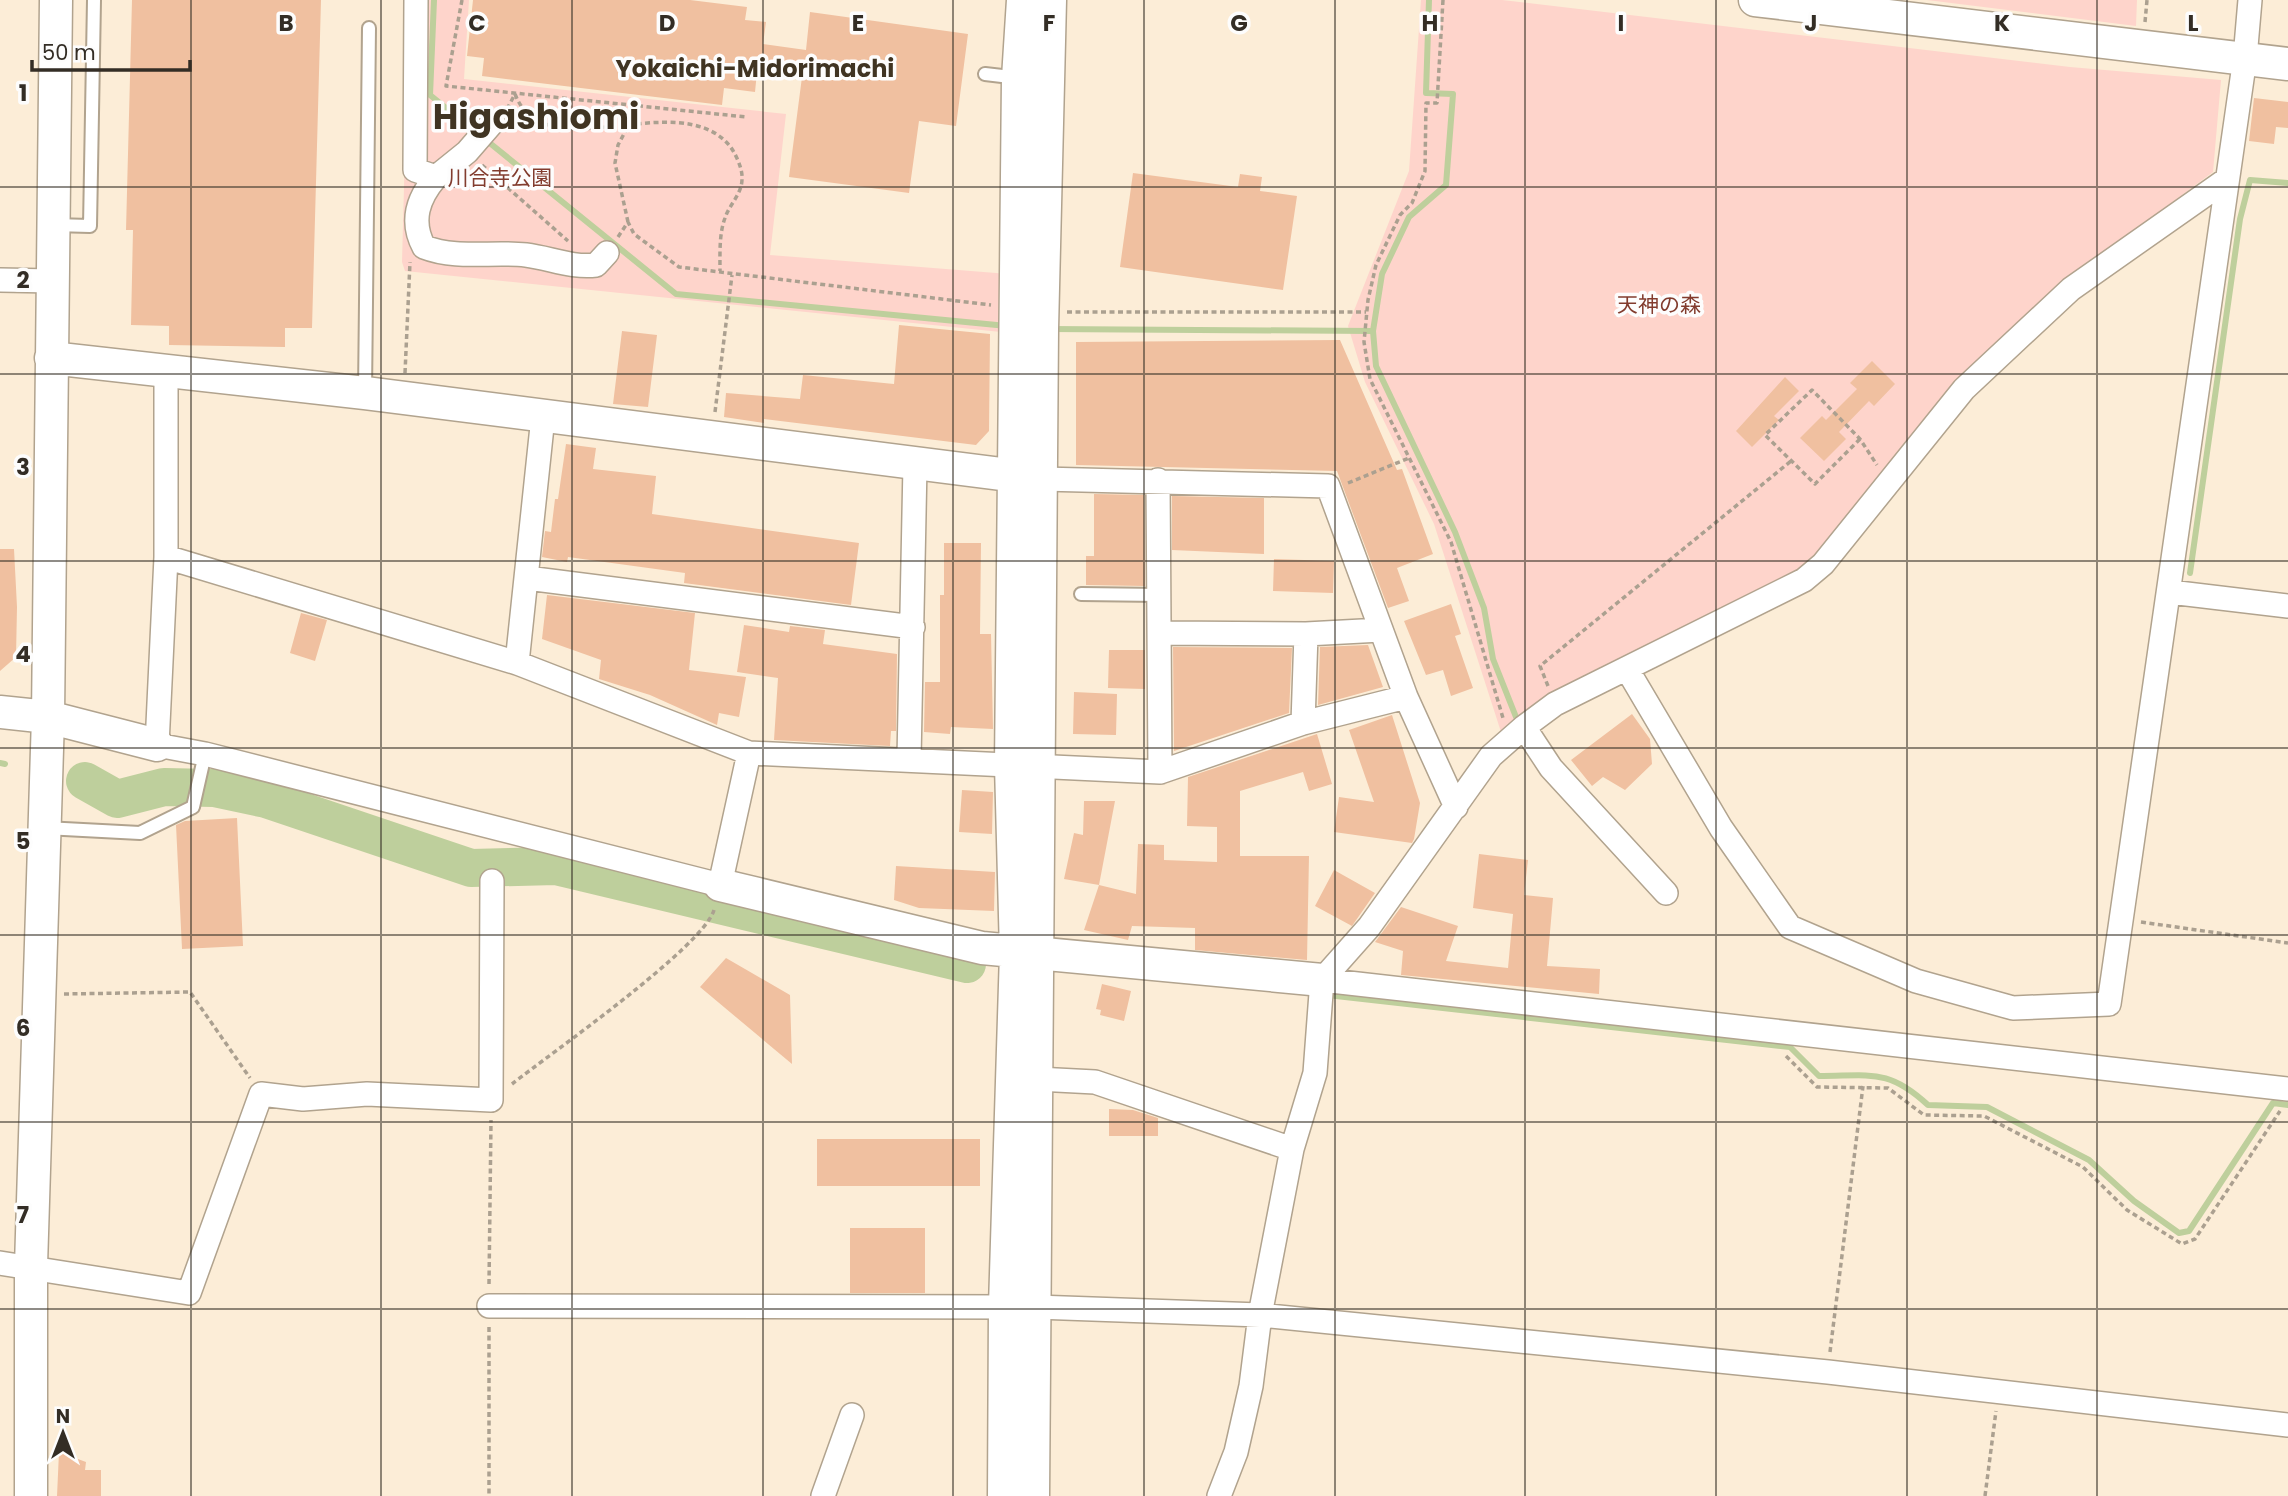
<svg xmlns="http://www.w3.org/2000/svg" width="2288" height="1496" font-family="Poppins,'Noto Sans JP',sans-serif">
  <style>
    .green { fill: #fed4cb }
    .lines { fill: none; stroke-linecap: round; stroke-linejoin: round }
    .stream { stroke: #becf9c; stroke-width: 6 }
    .river { stroke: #becf9c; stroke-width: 38 }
    .building { fill: #f0c0a0 }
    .lane-casing { stroke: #b1a38e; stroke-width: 16 }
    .street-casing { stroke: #b1a38e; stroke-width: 26 }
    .secondary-casing { stroke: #b1a38e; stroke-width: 35 }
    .path { stroke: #aba090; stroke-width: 3.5; stroke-dasharray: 5 3.5; stroke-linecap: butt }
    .lane { stroke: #fff; stroke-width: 12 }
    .street { stroke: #fff; stroke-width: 23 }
    .secondary { stroke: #fff; stroke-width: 32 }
    .grid { fill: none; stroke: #332d25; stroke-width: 2; stroke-opacity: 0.55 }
    .labels { text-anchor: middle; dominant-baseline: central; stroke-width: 7; stroke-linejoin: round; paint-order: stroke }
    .park-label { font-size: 21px; fill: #823c2e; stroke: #fdfdfd }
    .quarter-label { font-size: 24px; font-weight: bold; fill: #403422; stroke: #fdfdfd }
    .town-label { font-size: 35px; font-weight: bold; fill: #403422; stroke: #fdfdfd }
    .grid-label { font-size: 23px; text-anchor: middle; font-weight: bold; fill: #332d25; stroke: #fdfdfd; stroke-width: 7; stroke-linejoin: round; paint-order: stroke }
  </style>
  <rect width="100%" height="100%" fill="#fcedd7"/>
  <path class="green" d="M409 0H469L464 79 786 114 770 255 1034 276 1031 335 405 271 402 262Z
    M1421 0H1502L2070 67 2221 80 2213 172 2062 284 1817 556 1799 571 1591 674 1501 732 1434 524 1365 382 1348 326 1409 171Z
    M1927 0H2137L2136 26Z"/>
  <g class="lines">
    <path class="stream" d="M434 0 430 95 477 133
      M1429 0 1426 93 1453 94 1446 185 1409 217 1382 274 1373 331 1376 366 1455 532 1484 608 1493 659 1516 717
      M486 140 676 294 1007 326
      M1049 329 1373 331
      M2190 573 2240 219 2250 180 2288 183
      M0 763 5 764
      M1327 995 1790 1047 1819 1076C1871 1076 1888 1068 1928 1105L1987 1107 2089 1160 2134 1201 2179 1233 2189 1231 2273 1103 2288 1105"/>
    <path class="river" d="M85 781 117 799 164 787 214 788 266 799 471 868 556 866 967 964"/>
  </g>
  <path class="building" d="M132 0H321L312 328H285V347L169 345V326L131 325 133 230H126Z
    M473 0H690L747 7 745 20 766 22 763 44 806 50 810 12 968 34 956 126 919 121 909 193 789 177 802 77 757 72 755 92 724 88 722 105 482 76 484 58 467 56Z
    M2254 98 2288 102V128L2276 127 2274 144 2249 141Z
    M1133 173 1238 187 1240 174 1262 177 1260 191 1297 196 1283 290 1120 267Z
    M899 325 990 334 989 431 976 445 764 419V423L724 417 726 393 800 399 803 375 894 384Z
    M622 331 657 335 648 407 613 404Z
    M1340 340 1397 470 1402 469 1433 554 1397 568 1409 601 1388 608 1337 471 1076 465V342Z
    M1872 361 1895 384 1874 406 1869 401 1839 432 1846 439 1824 461 1800 438 1822 416 1826 420 1857 389 1850 383Z
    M1785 377 1799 391 1774 416 1779 420 1752 447 1736 431Z
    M566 444 596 448 593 469 656 476 652 514 859 543 851 605 684 583 685 573 568 557 567 562 542 557 545 531 551 532 555 499H558Z
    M1094 494 1144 495 1145 586 1086 585V556H1094Z
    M1172 496 1264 498V554L1172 550Z
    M944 543H981L980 634H991L993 729 951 727 950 734 924 732 925 682H940V595H944Z
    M0 549H14L17 607 16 657 0 671Z
    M1274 559 1334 561 1333 593 1273 591Z
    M547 595 695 613 689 670 746 677 739 717 719 713 717 725 650 695 599 679 601 660 542 639Z
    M1451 604 1461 634 1455 636 1473 688 1451 696 1443 670 1426 675 1404 621Z
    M301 613 327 620 315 661 290 653Z
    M744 625 789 632 790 626 825 630 823 644 897 654 896 731H891L890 746 774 740 778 678 737 672Z
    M1368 645 1383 687 1318 705 1320 647Z
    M1173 647 1292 648 1289 713 1174 751Z
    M1109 650H1145V689L1108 688Z
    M1074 692 1117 694 1116 735 1073 734Z
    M1632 714 1650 739 1652 764 1625 790 1603 777 1592 786 1571 760Z
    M1392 715 1420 803 1414 839 1412 843 1334 832 1339 797 1374 802 1349 730Z
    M1317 734 1332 784 1309 791 1303 772 1240 791V856H1309L1307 960 1195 950V928L1132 926 1128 940 1084 930 1099 885 1136 894 1138 844 1164 845V860L1217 862V827L1187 826 1188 777Z
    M962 790 993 792 992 834 959 832Z
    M1084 801H1115L1099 885 1064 879 1074 833 1083 835Z
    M237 818 243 946 182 949 176 825 185 821Z
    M1479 854 1528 860 1524 895 1553 898 1547 966 1600 969 1599 994 1401 975 1403 951 1375 942 1401 907 1458 926 1446 961 1508 968 1513 914 1473 908Z
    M896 866 995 872 994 911 919 908 894 900Z
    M1334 870 1375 893 1352 926 1315 906Z
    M726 958 790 995 792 1064 700 987Z
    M1102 984 1131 991 1124 1021 1100 1015 1101 1010 1096 1009Z
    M1109 1109 1133 1110 1158 1118V1136H1109Z
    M817 1139H980V1186H817Z
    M850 1228H925V1293H850Z
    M59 1452 86 1462 85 1470H101V1496H57Z"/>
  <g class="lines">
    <g class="lane-casing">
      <path id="lane" d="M985 74 1019 78
        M54 225 90 226 94 0
        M365 393 369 28
        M1081 594 1160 595
        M45 828 140 833 193 807 205 754"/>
    </g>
    <g class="street-casing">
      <path id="street" d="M416 0 415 170 436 177C418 198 410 221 424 247 458 260 491 251 526 255 550 258 572 268 596 265L607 253
        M436 177 467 152 493 122
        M0 280 53 281
        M166 370V557L157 745 205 754 720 885 749 753
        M1042 479 1328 486 1406 697 1456 807
        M1158 480 1160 772
        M166 557 517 663 749 753 1160 772 1303 723 1406 697
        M527 578 913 627
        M2170 592 2288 606
        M1161 633 1306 634 1381 630
        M517 663 543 417
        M1627 669 1721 828 1790 927 1916 981 2013 1008 2109 1004 2245 58 2250 0
        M1303 723 1306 634
        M1524 727 1551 768 1666 893
        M909 759 915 465
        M1322 980 2288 1089
        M1037 1079 1095 1082 1292 1149
        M0 1263 189 1293 261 1094 303 1099 367 1094 491 1100 492 881
        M489 1306 1036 1307 1260 1315 1828 1372 2288 1425
        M823 1496 852 1415
        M1219 1496 1236 1452 1251 1386 1260 1315 1292 1149 1315 1073 1322 980 1369 927 1491 756 1524 727 1555 704 1804 580 1823 564 1964 389 2071 289 2226 180"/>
    </g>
    <g class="secondary-casing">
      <path id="secondary" d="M1755 0 2288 64
        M51 358 365 393 1033 478
        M0 712 48 717 157 745
        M720 885 982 948 1322 980
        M31 1496V1266L48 717 56 0
        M1004 1496 1005 1306 1016 953 1011 765 1018 78 1023 0
        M1033 1496 1042 329 1050 0"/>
    </g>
    <path class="path" d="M462 0 446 86 746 117
      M1443 0 1437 103H1426L1425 171 1412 203 1400 215 1376 265 1368 300 1364 342 1370 379 1451 542 1503 718
      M2145 22 2147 0
      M507 109 515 94C545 172 677 85 729 145 735 152 743 169 742 179 742 194 729 205 725 218 719 234 720 254 720 271
      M482 165 568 241
      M628 222 615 163 618 145 639 106
      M618 237 628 222 634 234 679 267 991 305
      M1067 312H1366
      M405 373 410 262
      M715 412 732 275
      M1860 439 1815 484 1765 435 1812 390 1860 439 1877 465
      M1348 483 1409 458
      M1548 686 1540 666 1791 461
      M2141 922 2288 943
      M64 994 190 992 250 1078
      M1786 1056 1817 1087 1888 1088 1924 1115 1984 1116 2083 1167 2127 1210 2182 1244 2195 1239 2280 1111
      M512 1084C550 1054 703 947 714 910
      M489 1284 491 1120
      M489 1327V1496
      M1830 1352 1863 1086
      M1985 1496 1996 1411"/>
    <use href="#lane" class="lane"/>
    <use href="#street" class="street"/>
    <use href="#secondary" class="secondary"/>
  </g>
  <path class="grid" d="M191 0V1496M381 0V1496M572 0V1496M763 0V1496M953 0V1496M1144 0V1496M1335 0V1496M1525 0V1496M1716 0V1496M1907 0V1496M2097 0V1496M0 187H2288M0 374H2288M0 561H2288M0 748H2288M0 935H2288M0 1122H2288M0 1309H2288"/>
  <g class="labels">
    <g class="park-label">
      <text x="500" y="177">川合寺公園</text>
      <text x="1659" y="304">天神の森</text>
    </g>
    <g class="quarter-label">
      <text x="755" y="68">Yokaichi-Midorimachi</text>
    </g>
    <g class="town-label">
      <text x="536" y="116">Higashiomi</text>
    </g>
  </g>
  <g class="grid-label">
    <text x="286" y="31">B</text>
    <text x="477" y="31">C</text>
    <text x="667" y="31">D</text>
    <text x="858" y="31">E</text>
    <text x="1049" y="31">F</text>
    <text x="1239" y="31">G</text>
    <text x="1430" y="31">H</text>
    <text x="1621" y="31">I</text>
    <text x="1811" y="31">J</text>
    <text x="2002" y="31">K</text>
    <text x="2193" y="31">L</text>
    <text x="23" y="101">1</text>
    <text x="23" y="288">2</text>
    <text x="23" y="475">3</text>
    <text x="23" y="662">4</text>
    <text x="23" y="849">5</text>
    <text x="23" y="1036">6</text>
    <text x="23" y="1223">7</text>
  </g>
  <g transform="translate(63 1433)" stroke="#fdfdfd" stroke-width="5" paint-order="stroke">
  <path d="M0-5L12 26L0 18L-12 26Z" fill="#332d25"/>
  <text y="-10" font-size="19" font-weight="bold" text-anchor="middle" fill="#332d25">N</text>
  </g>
  <path d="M32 60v10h158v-10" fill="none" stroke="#332d25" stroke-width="3.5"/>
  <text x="42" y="60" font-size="21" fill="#332d25" stroke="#fdfdfd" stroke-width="5" paint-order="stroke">50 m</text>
</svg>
